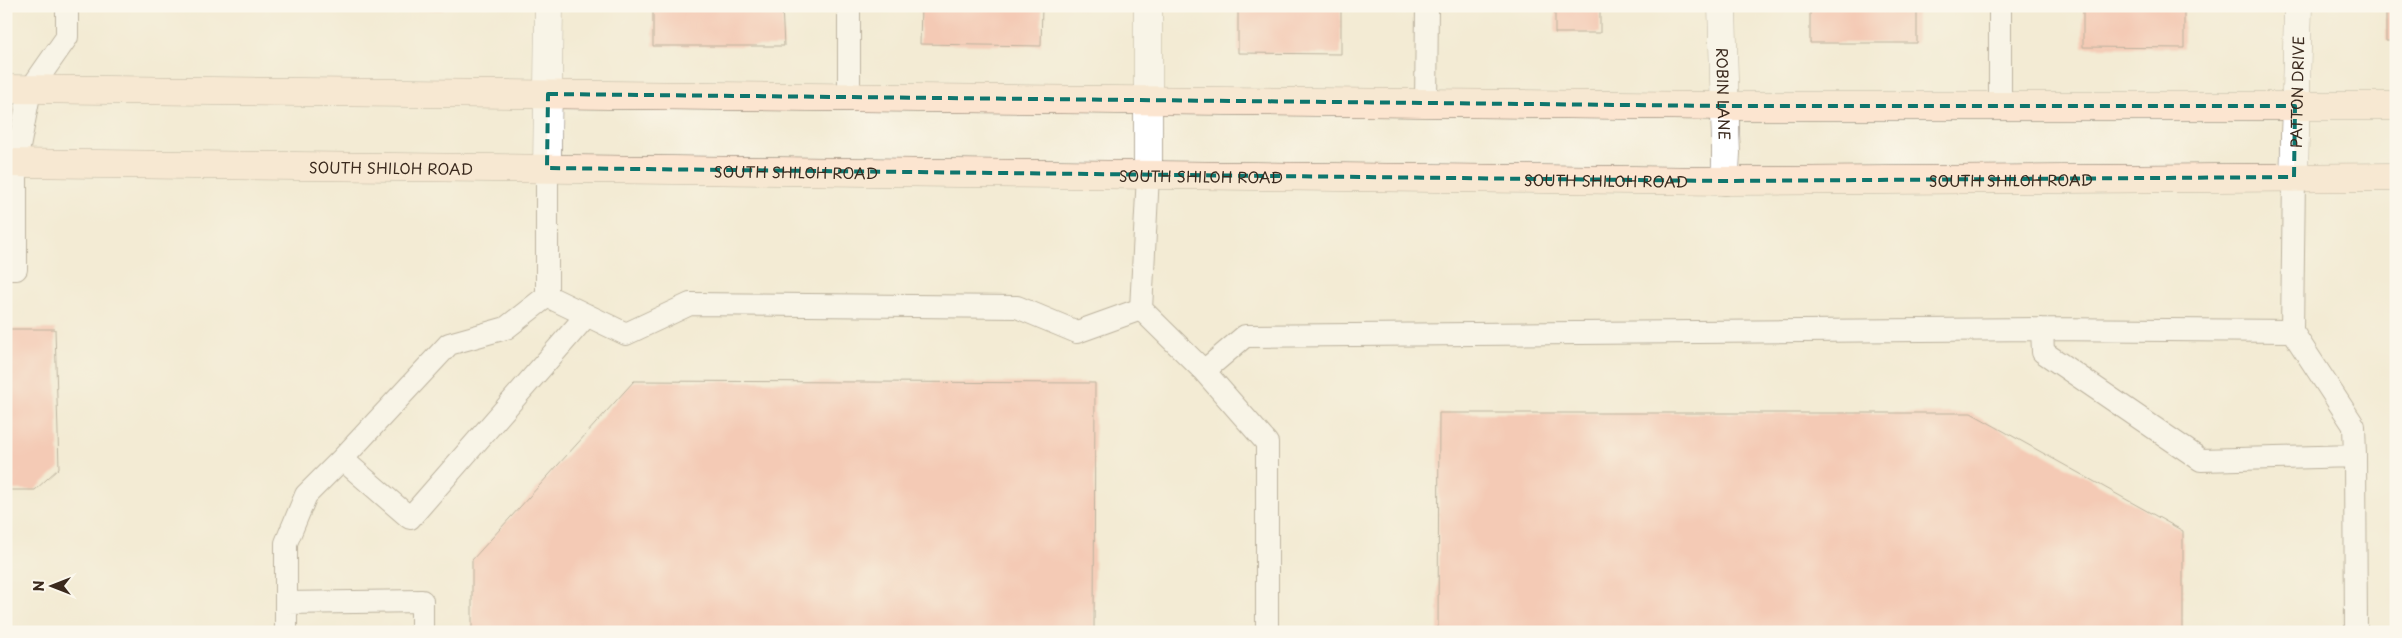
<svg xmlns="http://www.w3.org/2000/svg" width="2402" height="638" font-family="'Playpen Sans',sans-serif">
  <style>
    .building { fill: #f7a391 }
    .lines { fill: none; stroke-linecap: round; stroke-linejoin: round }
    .service-casing { stroke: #7b6e5e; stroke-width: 24 }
    .minor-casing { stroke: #7b6e5e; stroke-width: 29 }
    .secondary-casing { stroke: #7b6e5e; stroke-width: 29 }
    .service { stroke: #fff; stroke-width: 22 }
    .minor { stroke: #fff; stroke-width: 28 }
    .secondary { stroke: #fce5d0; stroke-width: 28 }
    .marked { fill: none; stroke: #0f766e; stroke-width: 4; stroke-dasharray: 10 6; stroke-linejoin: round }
    .labels { text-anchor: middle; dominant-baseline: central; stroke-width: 4; stroke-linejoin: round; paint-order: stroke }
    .street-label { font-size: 15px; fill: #3b2a1e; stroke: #fbf7ec }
  </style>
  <rect width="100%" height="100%" fill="#fbf7ec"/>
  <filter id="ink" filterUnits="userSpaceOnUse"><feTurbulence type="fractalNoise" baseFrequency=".02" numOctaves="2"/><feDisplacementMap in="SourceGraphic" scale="10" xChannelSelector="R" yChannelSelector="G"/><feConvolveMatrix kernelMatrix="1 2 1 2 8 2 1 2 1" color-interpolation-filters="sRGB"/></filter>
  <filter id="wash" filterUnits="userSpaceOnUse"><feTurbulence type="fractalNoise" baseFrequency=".0096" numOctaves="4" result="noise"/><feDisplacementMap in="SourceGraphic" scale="20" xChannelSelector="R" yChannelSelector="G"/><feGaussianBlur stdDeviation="1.12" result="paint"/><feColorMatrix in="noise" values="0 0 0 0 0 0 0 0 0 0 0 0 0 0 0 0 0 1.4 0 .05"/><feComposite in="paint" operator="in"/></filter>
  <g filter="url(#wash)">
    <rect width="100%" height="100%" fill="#f3ebd4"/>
    <g id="blocks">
      <path class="building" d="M362 6H443V10L362 9Z
        M653 6H782L784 46H653Z
        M921 6H1042L1041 46 920 44Z
        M1238 6H1341V54L1238 53Z
        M1555 6H1600V33H1555Z
        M1810 6H1917V43H1810Z
        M2083 6H2184V48L2083 47Z
        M2386 6H2396V41H2386Z
        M6 329H55L59 468 35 490H6Z
        M634 381 1095 383 1094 632H472V560Z
        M1439 413H1971L2183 531V632H1438Z"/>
    </g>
  </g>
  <g filter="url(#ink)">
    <use href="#blocks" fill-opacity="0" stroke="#7b6e5e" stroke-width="1"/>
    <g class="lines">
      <g class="service-casing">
        <path id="service" d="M849 6V98
          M2000 6V106
          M1426 104 1427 6
          M547 168V296L626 334 690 304 1017 307 1077 332 1141 309 1204 371 1245 336 2042 329 2292 331 2294 177
          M6 269H16V163L30 90 67 37V6
          M547 296 506 328 449 344 342 459 410 518 587 315
          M1141 309 1148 175
          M2042 329 2043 352 2201 460 2355 456 2354 426 2292 331
          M1204 371 1267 443V632
          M2355 456 2356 632
          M286 603 422 601V632
          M286 632V543L306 495 342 459"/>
      </g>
      <g class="minor-casing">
        <g id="minor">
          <path d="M1148 6V175"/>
          <path id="s1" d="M1722 6 1726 153 1725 181"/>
          <path d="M547 168 549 6"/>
          <path id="s2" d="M2294 177 2298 6"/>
        </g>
      </g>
      <g class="secondary-casing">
        <g id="secondary">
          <path d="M6 89 1724 106H2396"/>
          <path id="s3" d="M6 163 1725 181 2396 177"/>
        </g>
      </g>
      <use href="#service" class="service"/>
      <use href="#minor" class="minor"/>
      <use href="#secondary" class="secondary"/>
    </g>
  </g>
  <path d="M0 0H2402V638H0ZM548 94 1724 106H2295L2294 177 1725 181 547 168Z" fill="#f3ebd4" fill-opacity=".55" fill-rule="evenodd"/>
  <path class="marked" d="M548 94 1724 106H2295L2294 177 1725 181 547 168Z"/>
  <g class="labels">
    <g class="street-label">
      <text stroke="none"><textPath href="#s2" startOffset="85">PATTON DRIVE</textPath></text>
      <text stroke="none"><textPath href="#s1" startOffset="88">ROBIN LANE</textPath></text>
      <text stroke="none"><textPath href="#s3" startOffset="385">SOUTH SHILOH ROAD</textPath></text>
      <text stroke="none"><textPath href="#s3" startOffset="790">SOUTH SHILOH ROAD</textPath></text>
      <text stroke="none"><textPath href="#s3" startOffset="1195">SOUTH SHILOH ROAD</textPath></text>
      <text stroke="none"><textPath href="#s3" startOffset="2005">SOUTH SHILOH ROAD</textPath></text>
      <text stroke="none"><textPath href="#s3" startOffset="1600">SOUTH SHILOH ROAD</textPath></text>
    </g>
  </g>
  <rect width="2402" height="638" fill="none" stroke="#fbf7ec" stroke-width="25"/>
  <g transform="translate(52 586) rotate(270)" stroke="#fbf7ec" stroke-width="4" paint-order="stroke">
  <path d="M0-4L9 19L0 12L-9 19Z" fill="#3b2a1e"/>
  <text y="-8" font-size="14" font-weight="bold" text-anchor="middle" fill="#3b2a1e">N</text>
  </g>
</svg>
